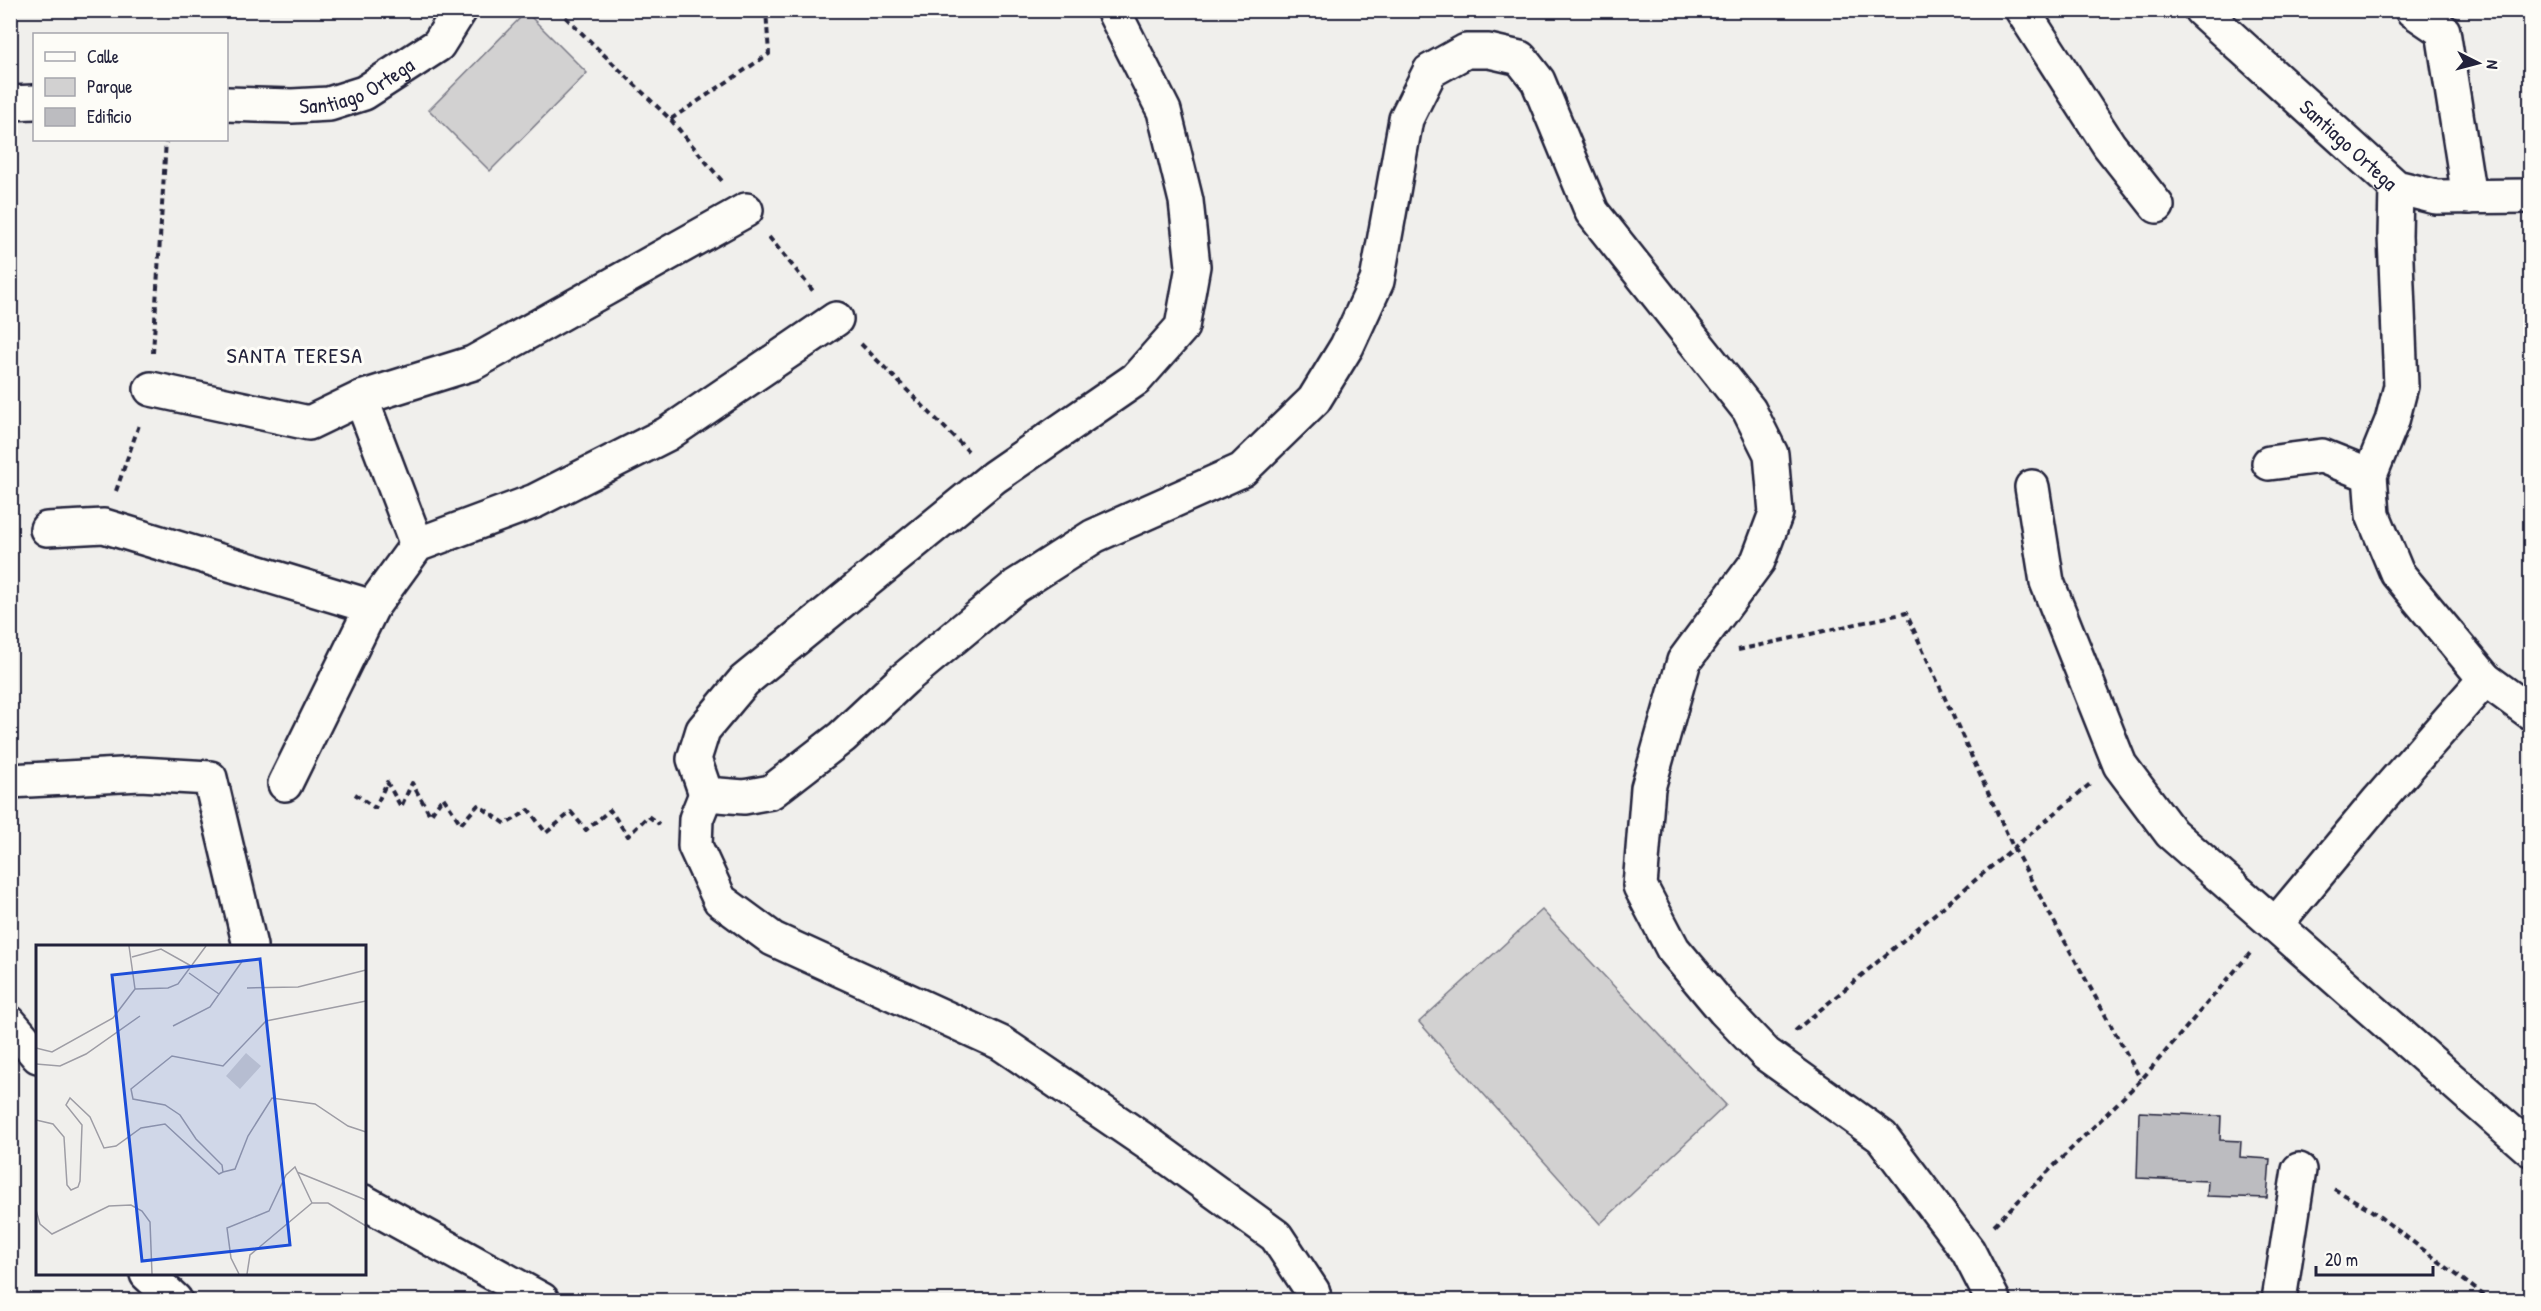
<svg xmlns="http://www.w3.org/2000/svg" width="2541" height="1311" font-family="'Patrick Hand',sans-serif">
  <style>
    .green { fill: #d2d1d1; stroke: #7a7a86; stroke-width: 1.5 }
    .building { fill: #bcbcc0; stroke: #22223b; stroke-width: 1.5 }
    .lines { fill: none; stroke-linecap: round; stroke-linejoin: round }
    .minor-casing { stroke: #22223b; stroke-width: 38 }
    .path { stroke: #22223b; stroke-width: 4; stroke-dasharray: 6 4.5; stroke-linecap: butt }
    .minor { stroke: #fdfcf7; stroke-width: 33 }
    .labels { text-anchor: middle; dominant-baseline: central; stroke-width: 6; stroke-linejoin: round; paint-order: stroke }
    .street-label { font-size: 21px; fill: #22223b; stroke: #fdfcf7 }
    .neighbourhood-label { font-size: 22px; letter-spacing: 1.5px; fill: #22223b; stroke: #fdfcf7 }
    .inset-road { fill: none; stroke: #9e9da5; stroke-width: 1.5 }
    .view { fill: #1d4ed8; fill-opacity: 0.15; stroke: #1d4ed8; stroke-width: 3 }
    .inset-edge { fill: none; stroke: #22223b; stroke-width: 3 }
  </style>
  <rect width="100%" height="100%" fill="#f0efec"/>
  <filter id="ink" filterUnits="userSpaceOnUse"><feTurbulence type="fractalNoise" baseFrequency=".0167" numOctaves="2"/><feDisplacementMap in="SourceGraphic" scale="12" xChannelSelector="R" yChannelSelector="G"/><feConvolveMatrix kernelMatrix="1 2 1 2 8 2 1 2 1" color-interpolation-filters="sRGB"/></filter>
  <g filter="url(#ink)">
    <path class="green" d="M526 12 587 73 490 171 429 110Z
      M1542 910 1726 1105 1600 1224 1419 1022Z"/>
    <path class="building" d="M2139 1112 2221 1116 2220 1140 2241 1141 2240 1157 2270 1159 2267 1198 2207 1196 2208 1181 2137 1178Z"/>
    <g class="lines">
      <g class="minor-casing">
        <g id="minor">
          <path d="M1113 10 1164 111 1186 201 1193 266 1182 327 1136 379 994 477 744 681 703 730 694 759 706 794 744 797 771 792 842 737 904 679 1016 586 1094 536 1242 470 1314 400 1347 346 1377 281 1406 119 1430 71 1466 51H1489L1520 58 1538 81 1592 212 1749 410 1771 454 1776 513 1758 561 1684 661 1648 788 1640 886 1673 949 1724 1010 1766 1054 1882 1137 1968 1251 1993 1300"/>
          <path d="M2022 10 2109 145 2157 206"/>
          <path id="s1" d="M2201 10 2396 187 2436 197 2530 196"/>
          <path d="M2412 10 2443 31 2469 197"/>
          <path d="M10 103 34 102"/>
          <path id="s2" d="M226 104 292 106 329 104 364 93 438 45 460 10"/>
          <path d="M2396 187 2395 236 2401 386 2392 421 2370 475 2373 515 2397 573 2485 679 2530 712"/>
          <path d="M151 389 309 423 361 398 473 363 746 210"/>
          <path d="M361 398 417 545"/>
          <path d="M2269 463 2322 456 2370 475"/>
          <path d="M2032 487 2047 582 2120 765 2171 833 2530 1149"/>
          <path d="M47 529 104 526 372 607"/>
          <path d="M10 781 140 774 210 778 250 946"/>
          <path d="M285 784 372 607 417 545 535 501 667 434 836 319"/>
          <path d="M706 794 696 819 695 846 720 900 773 939 1001 1043 1155 1148 1276 1236 1313 1292 1314 1300"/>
          <path d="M2275 925 2379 800 2485 679"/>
          <path d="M10 1023 38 1056"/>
          <path d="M364 1202 542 1300"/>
          <path d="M147 1274 175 1300"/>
          <path d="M2279 1300 2299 1170"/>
        </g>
      </g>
      <path class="path" d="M558 10 671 120 722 181
        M671 119 769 54 766 10
        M769 237 814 292
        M861 344 968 451
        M153 353 166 140
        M116 491 140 422
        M1738 650 1906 613 2013 847 2141 1080
        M355 794 375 808 387 782 401 807 412 783 430 815 443 797 461 824 478 805 506 824 529 810 546 833 571 812 586 830 610 810 628 836 648 816 659 824
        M1795 1031 2090 784
        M2334 1189 2368 1208 2490 1300
        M1994 1225 2141 1080 2252 951"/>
      <use href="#minor" class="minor"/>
    </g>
  </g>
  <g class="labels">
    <g class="street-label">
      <text stroke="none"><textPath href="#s2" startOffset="135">Santiago Ortega</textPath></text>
      <text stroke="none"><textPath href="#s1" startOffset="200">Santiago Ortega</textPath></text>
    </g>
    <g class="neighbourhood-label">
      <text x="295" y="355">SANTA TERESA</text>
    </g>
  </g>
  <g transform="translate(36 945)">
    <rect width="330" height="330" fill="#f0efec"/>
    <path d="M210 108 225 121 204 144 190 131Z" fill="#d2d1d1"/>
    <path class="inset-road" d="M96 12 125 4 157 22M153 28 183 49M211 43 262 42 330 25M99 44 132 43 142 39 170 1M227 44 230 76M137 81 174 62 207 15M0 103 16 107 77 73 99 44 93 1M0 119 24 121 50 109 104 71M0 175 17 179 28 192 31 240 35 245 42 242 44 236 46 180 30 160 34 153 54 172 68 203 80 201 105 183 129 179 183 229 187 227 186 220 160 194 144 170 129 160 97 154 95 144 136 111 187 121 230 76 330 56M187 227 199 224 212 191 236 153 279 159 312 181 330 187M261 227 330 255M0 265 4 279 16 289 73 261 95 260 106 266 114 277 116 329M203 329 195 313 191 283 233 266 250 230 259 222 276 258M211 329 214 310 276 258H292L330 281"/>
    <path class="view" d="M224 14 254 300 106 316 76 30Z"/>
    <rect width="330" height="330" class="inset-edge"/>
  </g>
  <rect width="2541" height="1311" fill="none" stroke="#fdfcf7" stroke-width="36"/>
  <rect x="18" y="18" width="2505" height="1275" fill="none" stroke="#22223b" stroke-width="2" filter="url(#ink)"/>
  <rect x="33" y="33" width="195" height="108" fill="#fdfcf7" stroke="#a5a5ac" stroke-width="1.5"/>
  <rect x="45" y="52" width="30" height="9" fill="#fdfcf7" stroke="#a5a5ac" stroke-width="1.5"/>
  <text x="87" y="63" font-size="18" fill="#22223b">Calle</text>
  <rect x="45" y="78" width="30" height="18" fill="#d2d1d1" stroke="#a5a5ac" stroke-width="1.5"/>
  <text x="87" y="93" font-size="18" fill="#22223b">Parque</text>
  <rect x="45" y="108" width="30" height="18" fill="#bcbcc0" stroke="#a5a5ac" stroke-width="1.5"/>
  <text x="87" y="123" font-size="18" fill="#22223b">Edificio</text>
  <g transform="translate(2478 63) rotate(96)" stroke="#fdfcf7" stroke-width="4.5" paint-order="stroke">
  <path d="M0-4.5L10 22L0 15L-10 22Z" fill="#22223b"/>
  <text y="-9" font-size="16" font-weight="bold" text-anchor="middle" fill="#22223b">N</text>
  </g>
  <path d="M2316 1266v9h117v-9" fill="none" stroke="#22223b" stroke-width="3"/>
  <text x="2325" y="1266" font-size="18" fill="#22223b" stroke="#fdfcf7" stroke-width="4.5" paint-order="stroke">20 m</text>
</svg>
